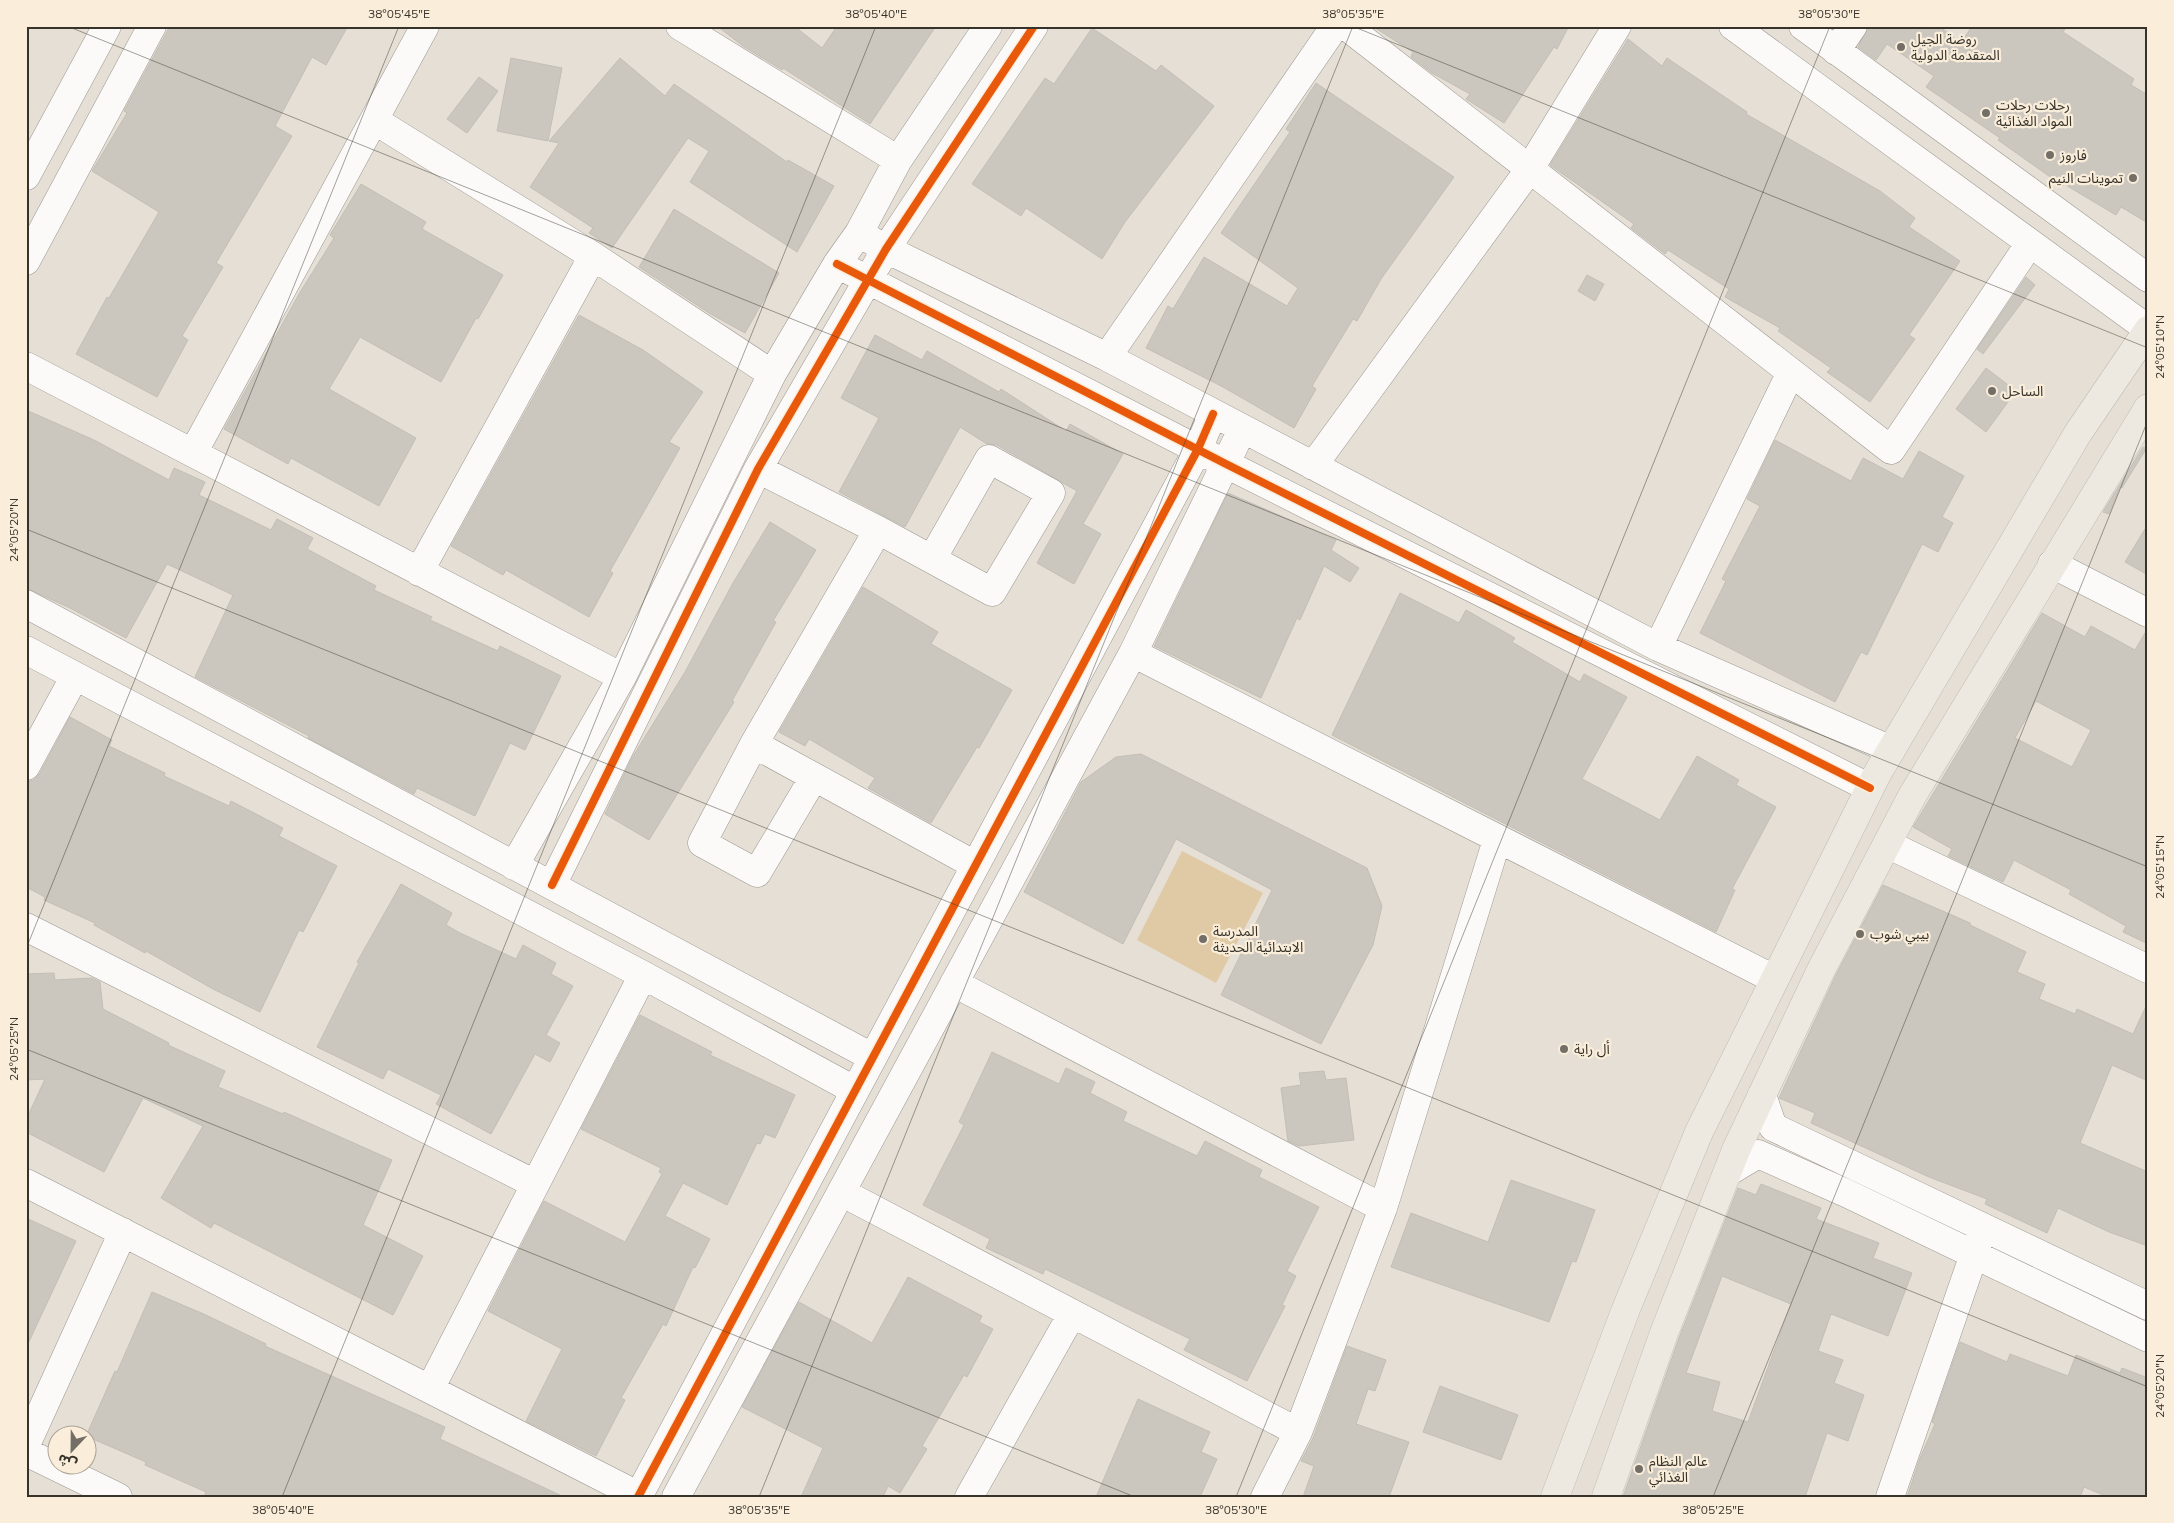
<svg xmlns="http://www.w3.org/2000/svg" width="2174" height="1523" font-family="Mulish,'Noto Sans Arabic',sans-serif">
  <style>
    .green { fill: #e0caa6 }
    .building { fill: #cbc6be; stroke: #c3beb6; fill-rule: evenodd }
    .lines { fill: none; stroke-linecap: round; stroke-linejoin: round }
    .minor-casing { stroke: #9c9890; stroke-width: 29 }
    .major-casing { stroke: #bebcb6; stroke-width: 29 }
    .minor { stroke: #fbfaf9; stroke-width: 28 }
    .major { stroke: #eee9e0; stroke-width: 28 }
    .cycleway-casing { stroke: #faeedb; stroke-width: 11 }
    .cycleway { stroke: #e8590c; stroke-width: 8 }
    .ticks { fill: none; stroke: #37332b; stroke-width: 1; stroke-opacity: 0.45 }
    .poi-dot { fill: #746f66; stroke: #faeedb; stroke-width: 2 }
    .labels { text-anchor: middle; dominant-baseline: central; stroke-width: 4.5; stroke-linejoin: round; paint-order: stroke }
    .poi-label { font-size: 14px; fill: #37332b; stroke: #faeedb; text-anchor: start }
    .neatline { fill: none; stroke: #37332b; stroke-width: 2 }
    .ticks-label { font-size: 12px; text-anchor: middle; fill: #37332b }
  </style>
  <rect width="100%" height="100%" fill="#e5dfd5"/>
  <path class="green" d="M1182 851 1263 893 1216 983 1137 940Z"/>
  <path class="building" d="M170 26H348L326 65 312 57 275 126 292 136 216 263 223 267 182 336 188 340 157 397 76 354 107 297 109 298 159 212 92 171 127 113 124 111Z
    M717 26H794L822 48 837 26H936L870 124 783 68 782 70 743 46Z
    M1372 26H1569L1557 49 1554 47 1504 123 1466 99 1470 94 1432 73 1411 57 1413 52Z
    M1868 26H1939L1961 43 1972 26H2067L2063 32 2134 79 2131 85 2148 95V223L2121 207 2116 215 2064 184 2063 186 1998 140 2000 138 1926 87 1934 76 1887 44 1876 60 1858 47Z
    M1092 28 1156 71 1161 65 1214 106 1125 222 1102 259 1026 208 1021 216 972 184 1045 78 1054 84Z
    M1628 39 1662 66 1667 58 1747 112 1746 114 1880 191 1915 218 1909 227 1960 261 1909 335 1915 339 1870 402 1827 372 1831 368 1778 331 1780 328 1725 297 1729 289 1668 250 1665 254 1631 228 1634 224 1550 165Z
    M511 58 562 68 548 141 497 131Z
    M620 58 665 96 674 84 787 162 788 160 834 186 797 252 690 182 709 151 688 138 612 248 589 233 593 228 530 187 559 143 549 141Z
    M479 77 498 91 467 133 447 119Z
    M1316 83 1454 177 1381 279 1357 321 1353 319 1312 386 1316 389 1294 428 1223 387 1146 348 1168 306 1173 309 1204 257 1287 306 1298 288 1221 233 1290 132 1286 129Z
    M361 184 426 222 422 229 503 275 478 319 476 318 441 382 360 337 329 389 416 438 379 506 291 458 288 464 224 429 299 294 334 238 330 235Z
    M674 209 779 273 745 333 709 313 639 267Z
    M1587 275 1604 284 1595 301 1578 291Z
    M2026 277 2035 285 1983 354 1977 349Z
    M579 315 643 350 703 392 669 442 680 448 610 571 613 573 589 617 506 570 503 575 451 546Z
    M875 335 922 360 927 351 999 392 1001 389 1066 431 1070 424 1123 454 1083 524 1101 534 1074 584 1037 563 1077 491 997 445 987 444 960 427 905 527 839 492 879 418 841 398Z
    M1986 368 2016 391 1986 432 1956 409Z
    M26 410 94 440 169 480 174 468 205 482 199 495 271 530 277 519 313 538 307 549 376 586 374 590 432 617 430 620 498 651 500 646 561 676 525 750 510 743 475 816 417 788 414 794 308 738 309 736 195 677 233 595 167 564 126 638 70 608 26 588Z
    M1775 440 1851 481 1863 458 1903 479 1919 451 1964 476 1942 517 1953 523 1938 552 1922 544 1867 655 1861 652 1835 702 1700 633 1726 581 1722 579 1760 506 1747 499Z
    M2143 447 2146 449 2122 488 2120 487 2109 514 2103 512Z
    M1228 493 1336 540 1331 550 1359 568 1350 582 1324 566 1300 620 1297 618 1261 698 1154 646Z
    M770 522 816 550 773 621 776 622 732 701 734 702 649 840 605 814 632 758 685 672 733 583Z
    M2148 524V575L2125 562Z
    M863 587 938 632 931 644 1012 690 979 748 977 747 931 823 868 788 875 778 809 739 805 746 779 732Z
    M1400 593 1459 623 1466 610 1515 638 1512 642 1580 682 1584 674 1627 697 1582 779 1660 820 1697 756 1739 780 1736 785 1776 807 1732 889 1735 890 1716 932 1332 735Z
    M2042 613 2085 637 2091 626 2135 650 2148 628V944L2123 932 2126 926 2069 894 2071 890 2014 860 2003 882 1948 856 1952 849 1913 827ZM2036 701 2091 730 2072 767 2015 738Z
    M70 717 112 740 109 746 165 773 164 776 229 806 231 801 283 828 279 836 337 866 303 932 299 930 260 1012 213 989 146 951 145 953 94 925 95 923 44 900 45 897 26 887V782L34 780 40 773Z
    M1141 754 1367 868 1382 906 1373 945 1321 1044 1221 995 1272 890 1176 839 1123 944 1024 892 1081 782 1116 757Z
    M401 884 452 913 446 925 460 933 516 959 523 945 556 963 551 974 573 986 546 1035 560 1043 550 1062 535 1054 491 1134 436 1104 441 1095 388 1069 383 1079 317 1047 359 963 357 962Z
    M1883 885 1970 923V925L2026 952 2017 972 2045 984 2039 999 2075 1014 2077 1009 2133 1034 2148 1002V1081L2112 1065 2080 1143 2148 1172V1246L2109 1232 2058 1208 2047 1233 1985 1204 1987 1199 1929 1177 1811 1123 1815 1113 1779 1098 1835 977Z
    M54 973 55 980 92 978 100 982 103 1009 169 1043 168 1045 225 1071 218 1087 283 1114 284 1112 392 1160 363 1225 423 1256 393 1315 214 1223 211 1228 161 1198 203 1126 143 1098 104 1172 26 1132V1120L45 1079 26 1080V974Z
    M640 1015 712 1052 710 1055 795 1095 775 1138 765 1134 760 1144 757 1143 727 1205 683 1183 665 1216 710 1239 695 1268 693 1267 666 1326 663 1324 621 1398 625 1400 596 1456 526 1421 562 1349 488 1311 544 1201 625 1242 662 1174 659 1172 661 1168 581 1129Z
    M992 1052 1059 1084 1066 1068 1095 1082 1090 1093 1127 1112 1123 1121 1197 1156 1205 1141 1262 1170 1259 1177 1319 1207 1287 1271 1296 1276 1282 1305 1285 1306 1247 1381 1184 1350 1190 1339 1045 1269 1043 1274 986 1248 990 1239 923 1205 964 1125 959 1122Z
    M1324 1071 1326 1080 1346 1078 1354 1140 1299 1146 1288 1141 1281 1088 1301 1085 1299 1073Z
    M1511 1180 1595 1210 1576 1262 1572 1261 1549 1322 1391 1267 1411 1213 1488 1242Z
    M1761 1184 1821 1208 1816 1219 1879 1243 1873 1258 1912 1273 1888 1336 1831 1314 1818 1351 1843 1360 1834 1383 1864 1395 1848 1441 1827 1433 1805 1497H1623L1679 1338 1738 1188 1756 1195ZM1722 1276 1791 1304 1748 1422 1712 1411 1720 1382 1686 1373Z
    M26 1218 76 1241 26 1348Z
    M908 1277 982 1316 979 1322 993 1329 967 1377 964 1375 922 1446 927 1449 900 1493 888 1486 883 1497H801L823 1448 742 1407 799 1302 872 1343Z
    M152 1292 206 1315 266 1344 265 1346 445 1427 440 1439 564 1497H204L206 1492 145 1465 146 1462 86 1436 115 1371 117 1372Z
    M1960 1342 2007 1362 2010 1354 2068 1376 2076 1355 2120 1373 2122 1368 2148 1378V1497H2108L2084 1487 2080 1497H1907L1920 1458 1935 1424 1932 1422Z
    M1347 1346 1386 1360 1375 1391 1368 1389 1356 1424 1409 1442 1389 1497H1303L1314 1466 1301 1461 1313 1438Z
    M1440 1386 1518 1415 1501 1460 1423 1432Z
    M1138 1399 1210 1432 1201 1452 1217 1459 1200 1497H1096Z"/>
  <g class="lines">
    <g class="minor-casing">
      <path id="minor" d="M680 26 898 160
        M1346 26 1891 450 2030 243
        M1733 26 2148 329
        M1803 26 2148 278
        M1836 51 1853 26
        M374 120 593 256 772 374
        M26 176 107 26
        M859 233 886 249 1107 357 1658 647 1891 750
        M26 261 152 26
        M837 264 1226 464 1870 788
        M1107 357 1335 26
        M26 366 622 677
        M193 453 425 26
        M1313 466 1529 170 1617 26
        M758 469 878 530
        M932 559 989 459 1051 493 992 592 878 530 754 744 975 865
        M2052 564 2148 613
        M419 572 593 256
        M26 604 872 1057
        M1658 647 1791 372
        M26 650 643 975 854 1090
        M1133 653 1774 979
        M754 744 702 843 757 873 814 777
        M26 766 75 676
        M1887 844 2148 969
        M514 866 622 677 772 374 837 264 859 233 898 160 988 26
        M552 885 758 469 886 249 1034 26
        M26 927 535 1184
        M954 983 1383 1208
        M1762 1095 1773 1127 2148 1306
        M1728 1172 1758 1154 1846 1193 2148 1338
        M26 1183 639 1496
        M841 1192 1298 1432
        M430 1389 643 975
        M26 1445 123 1232
        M26 1452 118 1497
        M638 1497 1198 449 1213 414
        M676 1497 1133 653 1242 430
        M969 1497 1072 1314
        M1265 1497 1298 1432 1383 1208 1497 840
        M1890 1497 1980 1237"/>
    </g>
    <g class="major-casing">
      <path id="major" d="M1555 1497 1626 1309 1699 1132 1877 774 2078 433 2148 330
        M1606 1497 1664 1333 1736 1150 1821 970 1912 796 2148 408"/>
    </g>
    <use href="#minor" class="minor"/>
    <use href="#major" class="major"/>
    <g class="cycleway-casing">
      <path id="cycleway" d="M837 264 1226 464 1870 788
        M552 885 758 469 886 249 1034 26
        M638 1497 1198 449 1213 414"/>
    </g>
    <use href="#cycleway" class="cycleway"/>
  </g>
  <path class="ticks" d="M67 26 2148 867M1352 26 2148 348M26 529 2148 1387M26 949 399 26M26 1049 1135 1497M282 1497 876 26M759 1497 1353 26M1236 1497 1830 26M1713 1497 2148 420"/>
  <g class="poi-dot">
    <circle cx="1901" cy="47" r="5"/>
    <circle cx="1986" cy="113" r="5"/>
    <circle cx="2050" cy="155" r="5"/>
    <circle cx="2133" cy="178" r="5"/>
    <circle cx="1992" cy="391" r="5"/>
    <circle cx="1860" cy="934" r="5"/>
    <circle cx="1203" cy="939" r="5"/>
    <circle cx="1564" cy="1049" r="5"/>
    <circle cx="1639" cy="1469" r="5"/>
  </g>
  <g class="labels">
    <g class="poi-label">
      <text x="1911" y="39">روضة الجيل<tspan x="1911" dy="16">المتقدمة الدولية</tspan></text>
      <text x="1996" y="105">رحلات رحلات<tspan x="1996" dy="16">المواد الغذائية</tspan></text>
      <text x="2060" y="155">فاروز</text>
      <text x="2123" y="178" text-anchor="end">تموينات النيم</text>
      <text x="2002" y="391">الساحل</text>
      <text x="1213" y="931">المدرسة<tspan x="1213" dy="16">الابتدائية الحديثة</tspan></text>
      <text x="1870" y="934">بيبي شوب</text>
      <text x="1574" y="1049">أل راية</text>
      <text x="1649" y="1461">عالم النظام<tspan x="1649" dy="16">الغذائي</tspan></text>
    </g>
  </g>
  <rect width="2174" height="1523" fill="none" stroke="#faeedb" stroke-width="55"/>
  <g transform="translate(72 1450) rotate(202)"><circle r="24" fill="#faeedb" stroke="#aca395"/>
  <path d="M0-4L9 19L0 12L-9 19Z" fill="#746f66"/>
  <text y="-8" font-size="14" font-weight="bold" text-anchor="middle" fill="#37332b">ش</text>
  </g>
  <rect x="28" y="28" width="2118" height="1468" class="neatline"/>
  <g class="ticks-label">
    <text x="399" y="18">38°05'45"E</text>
    <text x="876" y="18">38°05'40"E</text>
    <text x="1353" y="18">38°05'35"E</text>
    <text x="1829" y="18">38°05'30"E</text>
    <text transform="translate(2160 347) rotate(-90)" y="4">24°05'10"N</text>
    <text transform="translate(14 530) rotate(-90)" y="4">24°05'20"N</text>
    <text transform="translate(2160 867) rotate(-90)" y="4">24°05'15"N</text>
    <text transform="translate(14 1049) rotate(-90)" y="4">24°05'25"N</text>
    <text transform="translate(2160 1386) rotate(-90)" y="4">24°05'20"N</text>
    <text x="283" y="1514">38°05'40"E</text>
    <text x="759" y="1514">38°05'35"E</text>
    <text x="1236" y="1514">38°05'30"E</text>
    <text x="1713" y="1514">38°05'25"E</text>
  </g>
</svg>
